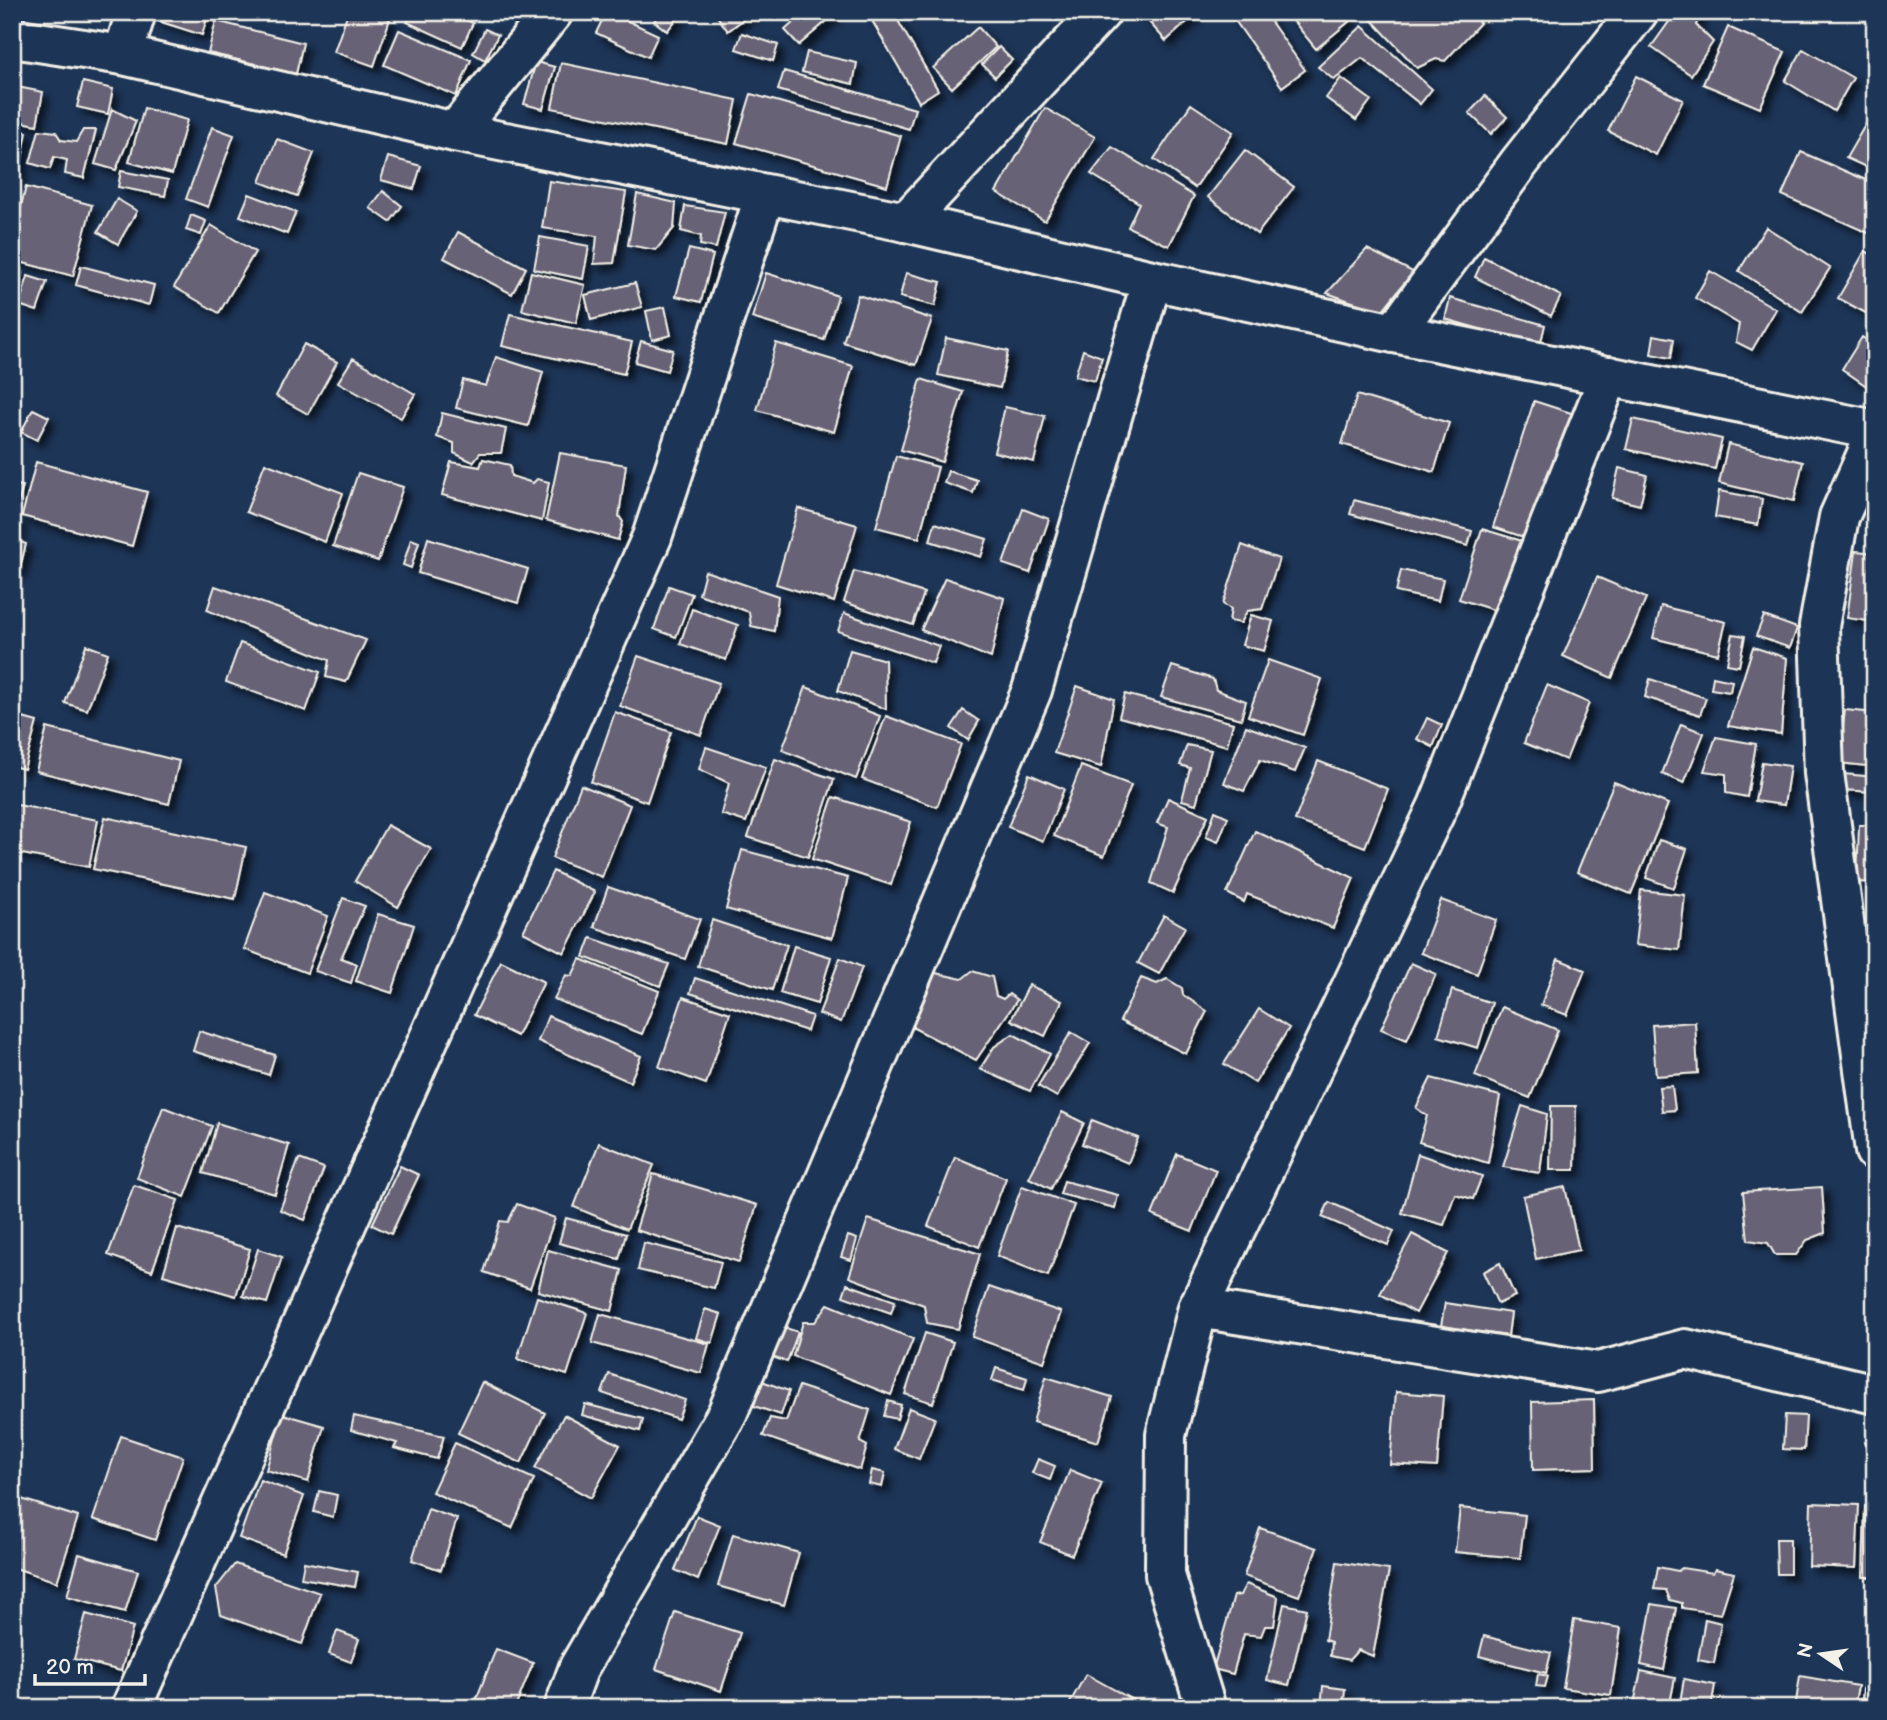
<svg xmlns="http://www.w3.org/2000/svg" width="1887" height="1720" font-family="'Balsamiq Sans',sans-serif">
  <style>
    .building { fill: #676276; stroke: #f4f1e8; stroke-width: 2; filter: url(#shadow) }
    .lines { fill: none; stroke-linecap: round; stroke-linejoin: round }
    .street-casing { stroke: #f4f1e8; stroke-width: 44 }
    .secondary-casing { stroke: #f4f1e8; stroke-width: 44 }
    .street { stroke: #1d3557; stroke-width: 38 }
    .secondary { stroke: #1d3557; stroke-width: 38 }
  </style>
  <defs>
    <filter id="shadow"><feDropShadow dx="6" dy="6" stdDeviation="3.5" flood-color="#0009"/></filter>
  </defs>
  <rect width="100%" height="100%" fill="#1d3557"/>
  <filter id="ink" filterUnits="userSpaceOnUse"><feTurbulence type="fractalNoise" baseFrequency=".0143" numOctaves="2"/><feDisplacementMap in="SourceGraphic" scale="14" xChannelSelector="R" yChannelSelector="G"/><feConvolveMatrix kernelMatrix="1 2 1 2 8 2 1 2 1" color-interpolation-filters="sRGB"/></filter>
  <g filter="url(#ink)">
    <path class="building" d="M158 12H209L202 35 155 20Z
      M348 12H369L390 19 374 66 334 52Z
      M412 12H449L473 23 462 47 407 22Z
      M606 12H609L658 35 648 57 596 33Z
      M661 12H682L667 31 654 21Z
      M714 12H753L728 31Z
      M805 12H837L799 45 785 30Z
      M867 12H893L938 90 919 102Z
      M1140 12H1198L1166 41Z
      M1229 12H1264L1305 70 1282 87Z
      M1286 12H1345L1351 20 1316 49Z
      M1374 12H1470L1480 23 1445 61 1436 59 1417 68 1369 17Z
      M1676 12H1701L1696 25 1713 42 1691 75 1651 47Z
      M216 21 303 43 296 74 208 53Z
      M1362 26 1432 89 1420 104 1362 58 1334 80 1318 67Z
      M978 27 996 47 952 88 933 68Z
      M1728 27 1785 52 1760 108 1703 84Z
      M485 29 498 35 485 60 473 53Z
      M399 30 471 60 456 96 384 65Z
      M742 33 778 45 773 61 736 49Z
      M999 47 1012 60 995 77 982 64Z
      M1803 49 1853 78 1834 111 1785 81Z
      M807 52 857 63 853 84 802 72Z
      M536 62 555 67 543 109 524 104Z
      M561 63 737 100 728 144 552 108Z
      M784 71 915 109 909 129 778 90Z
      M1636 76 1683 100 1656 155 1608 131Z
      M1341 78 1371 100 1356 120 1326 98Z
      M83 82 113 89 108 114 77 107Z
      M12 86 43 92 37 125 12 120Z
      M751 94 901 136 887 186 736 143Z
      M1485 96 1507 117 1491 134 1469 113Z
      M1191 104 1233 132 1195 188 1154 159Z
      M144 108 187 120 172 174 129 162Z
      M1045 108 1095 137 1045 221 996 192Z
      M1875 108V171L1846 158Z
      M112 109 136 121 116 170 95 164Z
      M212 127 234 135 208 207 186 199Z
      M12 129 27 132 18 180 12 179Z
      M39 130 56 132 61 140 76 142 83 130H96L84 178 65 174 67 160 54 157 50 169 30 163Z
      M277 139 314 153 297 196 260 182Z
      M1112 147 1194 196 1169 246 1128 227 1139 203 1091 174Z
      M1245 150 1294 187 1257 234 1208 197Z
      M1801 152 1875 184V236L1782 195Z
      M388 157 421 166 414 189 381 180Z
      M121 171 168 180 165 196 118 187Z
      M549 181 626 192 614 263 594 264 597 236 542 228Z
      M26 187 92 205 73 276 12 260V239Z
      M383 191 402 206 390 222 370 208Z
      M249 194 296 212 287 234 240 216Z
      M637 194 676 203 674 228 656 250 628 245Z
      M117 199 137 211 118 244 98 232Z
      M685 206 725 212 716 248 700 245 701 236 681 231Z
      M191 215 206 221 201 235 186 230Z
      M211 225 255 252 219 313 174 287Z
      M1766 227 1830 268 1802 312 1739 271Z
      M458 232 526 268 512 294 444 258Z
      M540 237 589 246 583 279 534 269Z
      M689 249 713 255 701 302 676 296Z
      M1367 249 1413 272 1381 312 1327 293Z
      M1865 251 1875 256V318L1838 298Z
      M1484 257 1561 296 1551 316 1475 277Z
      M81 266 154 285 149 305 76 285Z
      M12 270 22 273 16 296 12 295Z
      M1710 271 1776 309 1752 350 1736 342 1739 324 1695 298Z
      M531 272 585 285 576 323 522 310Z
      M766 273 838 296 824 340 752 318Z
      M906 273 941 282 935 306 900 297Z
      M28 276 47 282 37 311 19 305Z
      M635 283 642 307 591 320 585 295Z
      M858 295 932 319 916 365 843 342Z
      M1450 298 1545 325 1540 346 1445 319Z
      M665 307 671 335 652 340 646 311Z
      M510 314 632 342 624 374 502 346Z
      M1654 335 1674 339 1671 358 1651 354Z
      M1862 337 1875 345V376L1868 387 1842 369Z
      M946 338 1008 351 1000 388 938 375Z
      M641 341 673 350 667 371 635 362Z
      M776 343 853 366 834 432 757 410Z
      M304 344 337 362 308 414 276 396Z
      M1083 350 1102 357 1095 381 1075 376Z
      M496 357 543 372 528 426 456 408 463 380 486 386Z
      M353 358 415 394 401 418 338 382Z
      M921 379 963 392 942 462 901 450Z
      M1357 395 1449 423 1434 472 1342 444Z
      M1534 401 1574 414 1533 540 1493 527Z
      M1005 407 1045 416 1034 462 994 452Z
      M33 409 49 417 37 440 21 432Z
      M442 413 506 429 501 453H480L473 462 454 453V443L437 437Z
      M1633 419 1722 439 1715 469 1626 449Z
      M1728 444 1803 462 1794 501 1719 483Z
      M560 453 626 465 619 516 623 522 618 540 546 520Z
      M896 456 938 467 919 538 876 527Z
      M483 459 510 465 511 476 533 483 537 479 549 482 542 521 442 495 451 462 480 467Z
      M36 462 147 492 132 546 22 516Z
      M265 463 343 493 325 542 246 512Z
      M1619 468 1647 475 1640 505 1612 498Z
      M948 471 977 480 973 493 944 483Z
      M358 473 403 487 378 561 333 546Z
      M12 484 23 486 15 516 12 515Z
      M1719 491 1762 499 1758 525 1715 517Z
      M1354 500 1472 531 1468 546 1350 514Z
      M798 508 857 525 834 602 776 584Z
      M1023 509 1049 519 1030 573 1003 564Z
      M12 520 20 522 16 540 26 544 19 572 12 570Z
      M935 523 987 539 981 557 930 541Z
      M1482 529 1522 541 1500 612 1459 599Z
      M428 538 528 569 518 603 418 573Z
      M411 539 419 542 411 568 403 565Z
      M1242 545 1279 559 1262 609 1247 611 1241 623 1229 621 1231 609 1223 604Z
      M1856 551 1875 553V622L1847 618Z
      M1401 570 1443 579 1438 601 1396 592Z
      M705 571 778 596 774 631 751 626 749 612 699 594Z
      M854 571 924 593 913 625 844 602Z
      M1597 577 1646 598 1612 678 1563 656Z
      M945 578 1004 598 991 658 921 630Z
      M215 586 366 640 346 682 326 677 329 660 207 610Z
      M669 586 692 594 676 637 654 629Z
      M1661 606 1726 622 1718 654 1653 638Z
      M692 609 738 625 726 660 680 644Z
      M844 613 939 646 933 663 838 631Z
      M1251 615 1273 621 1264 651 1242 645Z
      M1764 616 1797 628 1790 648 1756 636Z
      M1733 634 1745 636 1739 666 1727 664Z
      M240 643 320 672 306 711 226 682Z
      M86 645 108 653 87 710 65 703Z
      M1753 647 1787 658 1781 734 1728 726Z
      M850 650 885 660 886 709 838 691Z
      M638 656 719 683 701 735 620 706Z
      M1268 660 1322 679 1303 735 1248 716Z
      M1172 666 1213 679 1216 690 1246 701 1241 719 1161 697Z
      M1713 677 1732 681 1730 692 1711 689Z
      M1650 679 1706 698 1700 715 1645 697Z
      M1547 685 1589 703 1566 760 1524 743Z
      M1077 686 1114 699 1101 767 1054 753Z
      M806 687 880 716 856 779 782 750Z
      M1125 694 1233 723 1227 746 1119 717Z
      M963 710 979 721 968 740 951 728Z
      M1845 710 1875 713V767L1839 763Z
      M615 712 671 732 647 802 591 782Z
      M12 715 37 722 24 769 12 766Z
      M886 716 961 744 937 807 862 779Z
      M1427 718 1442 725 1433 747 1417 739Z
      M1681 724 1704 733 1684 783 1662 774Z
      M1246 726 1305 748 1295 772 1260 760 1244 791 1224 783Z
      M47 728 179 761 169 804 36 771Z
      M1716 737 1756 744 1747 797 1726 793V774L1704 771Z
      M1187 745 1211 750 1196 804 1182 800 1190 768 1180 765Z
      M706 747 766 767 746 822 721 814 729 783 699 769Z
      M775 759 834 779 808 857 748 837Z
      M1318 761 1388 789 1365 847 1295 820Z
      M1762 762 1790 766 1784 805 1755 801Z
      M1081 766 1131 785 1104 856 1054 836Z
      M1029 774 1064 789 1043 841 1008 827Z
      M1843 774 1875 777V792L1841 790Z
      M1614 782 1668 804 1631 894 1577 872Z
      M581 785 630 805 602 877 552 858Z
      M833 797 911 822 891 885 812 859Z
      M1168 798 1208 816 1173 893 1151 883 1168 827 1157 823Z
      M12 804 98 820 89 867 12 852Z
      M1215 811 1228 817 1218 842 1206 837Z
      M105 817 246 847 235 899 93 869Z
      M387 825 431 849 398 907 355 881Z
      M1859 825H1875V883L1857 882Z
      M1255 831 1354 878 1333 928 1247 894 1244 902 1227 893Z
      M1659 840 1687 849 1674 888 1646 878Z
      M742 850 848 878 832 938 726 909Z
      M553 871 595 892 564 953 523 932Z
      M608 887 700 919 685 959 594 927Z
      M1641 890 1685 895 1679 950 1635 945Z
      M265 892 328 916 307 973 244 949Z
      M343 898 365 906 341 958 357 964 351 983 315 971Z
      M1441 900 1496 920 1477 974 1421 953Z
      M378 914 414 925 392 993 356 981Z
      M1164 915 1185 927 1159 974 1138 963Z
      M712 920 787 945 772 990 698 966Z
      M591 938 669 964 660 986 584 957Z
      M794 946 831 957 817 1004 780 993Z
      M840 958 862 967 841 1022 819 1014Z
      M580 959 659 991 642 1034 554 999 566 975 572 976Z
      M1558 959 1585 970 1567 1015 1541 1005Z
      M501 961 544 982 517 1036 474 1015Z
      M1411 963 1436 974 1407 1040 1381 1029Z
      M972 971 992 977 996 996 1003 999 1009 994 1017 1000 976 1060 904 1023 931 972 962 979Z
      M695 978 812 1016 807 1031 690 993Z
      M1141 978 1157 984 1167 979 1182 988 1183 995 1207 1011 1186 1054 1120 1021Z
      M1029 985 1062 1001 1045 1036 1011 1020Z
      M1452 990 1492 1003 1478 1048 1438 1036Z
      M683 997 730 1013 706 1084 659 1067Z
      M1502 1007 1558 1030 1530 1098 1475 1076Z
      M1259 1009 1289 1028 1255 1083 1224 1064Z
      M548 1016 641 1056 630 1082 538 1041Z
      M1695 1022 1698 1073 1656 1076 1652 1025Z
      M199 1031 275 1055 269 1075 193 1051Z
      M1071 1032 1090 1043 1057 1097 1038 1086Z
      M1013 1034 1050 1054 1030 1091 980 1069 994 1047Z
      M1431 1078 1500 1096 1488 1163 1419 1142 1427 1116 1416 1108Z
      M1672 1086 1675 1110 1662 1111 1659 1087Z
      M1522 1106 1547 1114 1540 1173 1503 1167Z
      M1551 1106H1576L1575 1170H1550Z
      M163 1107 212 1126 185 1197 137 1178Z
      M1062 1112 1084 1123 1051 1189 1029 1178Z
      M1092 1120 1138 1138 1128 1163 1082 1144Z
      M217 1123 289 1145 275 1194 203 1173Z
      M599 1143 654 1165 627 1229 574 1207Z
      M1177 1154 1216 1170 1192 1231 1152 1215Z
      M1418 1154 1482 1176 1473 1199 1455 1194 1444 1225 1402 1213Z
      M955 1157 1006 1178 979 1247 928 1226Z
      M299 1159 324 1168 305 1220 280 1210Z
      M400 1166 419 1175 391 1234 372 1225Z
      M653 1174 757 1205 739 1262 636 1230Z
      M1064 1181 1118 1195 1115 1208 1060 1194Z
      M134 1185 178 1200 152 1271 108 1255Z
      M1022 1186 1074 1205 1048 1276 997 1256Z
      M1565 1187 1579 1250 1536 1259 1523 1196Z
      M1822 1187 1825 1233 1807 1240 1796 1255H1775L1768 1243 1748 1240 1743 1192Z
      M1329 1202 1394 1231 1388 1245 1322 1217Z
      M517 1204 555 1218 530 1288 484 1272 500 1221 508 1222Z
      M566 1218 626 1234 619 1259 559 1243Z
      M868 1219 980 1254 958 1329 927 1323 924 1305 849 1277Z
      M177 1228 250 1249 236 1296 163 1275Z
      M1412 1234 1448 1253 1416 1313 1380 1294Z
      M848 1236 857 1239 851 1260 841 1257Z
      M644 1243 721 1262 714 1288 638 1270Z
      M258 1249 282 1257 267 1303 243 1296Z
      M548 1250 622 1270 612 1311 538 1291Z
      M1500 1263 1515 1296 1498 1304 1483 1272Z
      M847 1284 895 1301 891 1313 843 1296Z
      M989 1287 1061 1312 1044 1362 972 1337Z
      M537 1297 587 1313 567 1375 517 1359Z
      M1445 1303 1511 1313 1508 1336 1441 1326Z
      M828 1304 913 1339 891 1395 793 1356 803 1322H815Z
      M705 1309 721 1314 712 1343 696 1338Z
      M600 1314 709 1344 701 1373 592 1343Z
      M783 1327 798 1332 787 1362 772 1357Z
      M925 1333 953 1342 933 1403 905 1394Z
      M996 1368 1027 1378 1024 1390 992 1380Z
      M609 1374 685 1400 678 1419 602 1393Z
      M1046 1377 1112 1397 1098 1442 1033 1422Z
      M762 1381 789 1391 781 1415 754 1406Z
      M482 1382 545 1413 521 1463 458 1433Z
      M799 1386 870 1410 860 1442 867 1446 860 1470 763 1436 770 1418 786 1421Z
      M1396 1392 1443 1396 1437 1467 1390 1464Z
      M1594 1400 1595 1468 1533 1470 1532 1402Z
      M888 1401 901 1405 897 1419 884 1416Z
      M585 1404 643 1419 640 1431 582 1415Z
      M909 1408 935 1418 919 1459 894 1449Z
      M282 1414 324 1426 308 1482 266 1470Z
      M564 1415 620 1445 591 1498 535 1468Z
      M1785 1415 1806 1416 1804 1450 1783 1449Z
      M354 1416 444 1436 437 1459 394 1448 397 1443 351 1430Z
      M121 1436 183 1457 155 1540 93 1519Z
      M1875 1440V1479H1873L1865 1442Z
      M455 1443 534 1479 512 1528 432 1492Z
      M1038 1459 1055 1466 1050 1480 1032 1473Z
      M872 1470 885 1473 882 1487 869 1484Z
      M1070 1470 1102 1483 1072 1555 1040 1542Z
      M260 1480 304 1496 283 1554 239 1538Z
      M319 1491 337 1495 333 1517 314 1512Z
      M12 1496 78 1517 57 1582 12 1567Z
      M1811 1503 1859 1505 1856 1568 1809 1566Z
      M1865 1506H1875V1577H1863Z
      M1460 1508 1525 1515 1520 1558 1455 1552Z
      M428 1509 457 1519 441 1570 412 1560Z
      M697 1516 720 1525 698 1580 675 1570Z
      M1260 1528 1317 1548 1299 1596 1244 1576Z
      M733 1534 799 1553 784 1605 718 1586Z
      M1776 1539H1790V1574H1777Z
      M79 1554 138 1571 125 1612 67 1596Z
      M304 1562 358 1572 355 1587 301 1578Z
      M1337 1562 1389 1570 1373 1656 1358 1650 1349 1660 1330 1656 1331 1642 1325 1640Z
      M235 1564 320 1593 302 1644 221 1615 216 1588Z
      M1658 1567 1678 1571 1682 1568 1713 1573 1715 1569 1734 1573 1721 1614 1682 1608V1603L1670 1600 1666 1590 1654 1589Z
      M1246 1584 1278 1597 1274 1626H1265L1261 1636 1244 1634 1233 1674 1213 1669 1234 1596 1240 1595Z
      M1284 1604 1307 1609 1289 1685 1267 1680Z
      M1652 1604 1676 1608 1664 1670 1641 1665Z
      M675 1612 740 1633 721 1691 656 1669Z
      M86 1614 133 1627 121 1671 74 1659Z
      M1705 1619 1721 1623 1714 1663 1698 1660Z
      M1574 1620 1621 1628 1611 1695 1563 1688Z
      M337 1631 359 1639 351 1662 329 1654Z
      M1484 1636 1551 1653 1546 1673 1479 1656Z
      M496 1649 533 1663 515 1708H496L476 1700Z
      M1866 1662 1875 1663V1708H1861Z
      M1641 1671 1675 1678 1669 1708H1633Z
      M1086 1674 1147 1708H1067Z
      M1538 1674 1548 1676 1545 1687 1536 1686Z
      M1800 1676 1858 1686 1854 1708H1795Z
      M1684 1679 1715 1685 1711 1708H1679Z
      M1323 1686 1345 1689 1343 1708H1321Z"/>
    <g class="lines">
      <g class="street-casing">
        <path id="street" d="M123 55 136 12
          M455 132 553 12
          M906 222 1101 12
          M1394 333 1519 163 1638 12
          M1875 436 1839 517 1819 626 1824 773 1875 1151
          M1198 1308 1598 1372 1685 1349 1875 1394
          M131 1708 652 537 765 195
          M564 1708 579 1667 727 1414 1032 690 1152 280
          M1206 1708 1165 1575 1166 1435 1198 1308 1438 806 1609 376"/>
      </g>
      <g class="secondary-casing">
        <path id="secondary" d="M12 38 123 55 455 132 906 222 1152 280 1394 333 1875 430"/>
      </g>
      <use href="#street" class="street"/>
      <use href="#secondary" class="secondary"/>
    </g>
  </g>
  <rect width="1887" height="1720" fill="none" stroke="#1d3557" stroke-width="42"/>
  <rect x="21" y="21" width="1845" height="1678" fill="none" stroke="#f4f1e8" stroke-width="2.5" filter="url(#ink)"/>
  <g transform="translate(1821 1654) rotate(283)" stroke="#1d3557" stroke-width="5" paint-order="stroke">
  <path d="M0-5L12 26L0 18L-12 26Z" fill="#f4f1e8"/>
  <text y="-10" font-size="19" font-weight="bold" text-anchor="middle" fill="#f4f1e8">N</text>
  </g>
  <path d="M35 1674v10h110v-10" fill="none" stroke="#f4f1e8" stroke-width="3.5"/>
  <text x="46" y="1674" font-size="21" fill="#f4f1e8" stroke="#1d3557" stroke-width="5" paint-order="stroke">20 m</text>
</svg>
